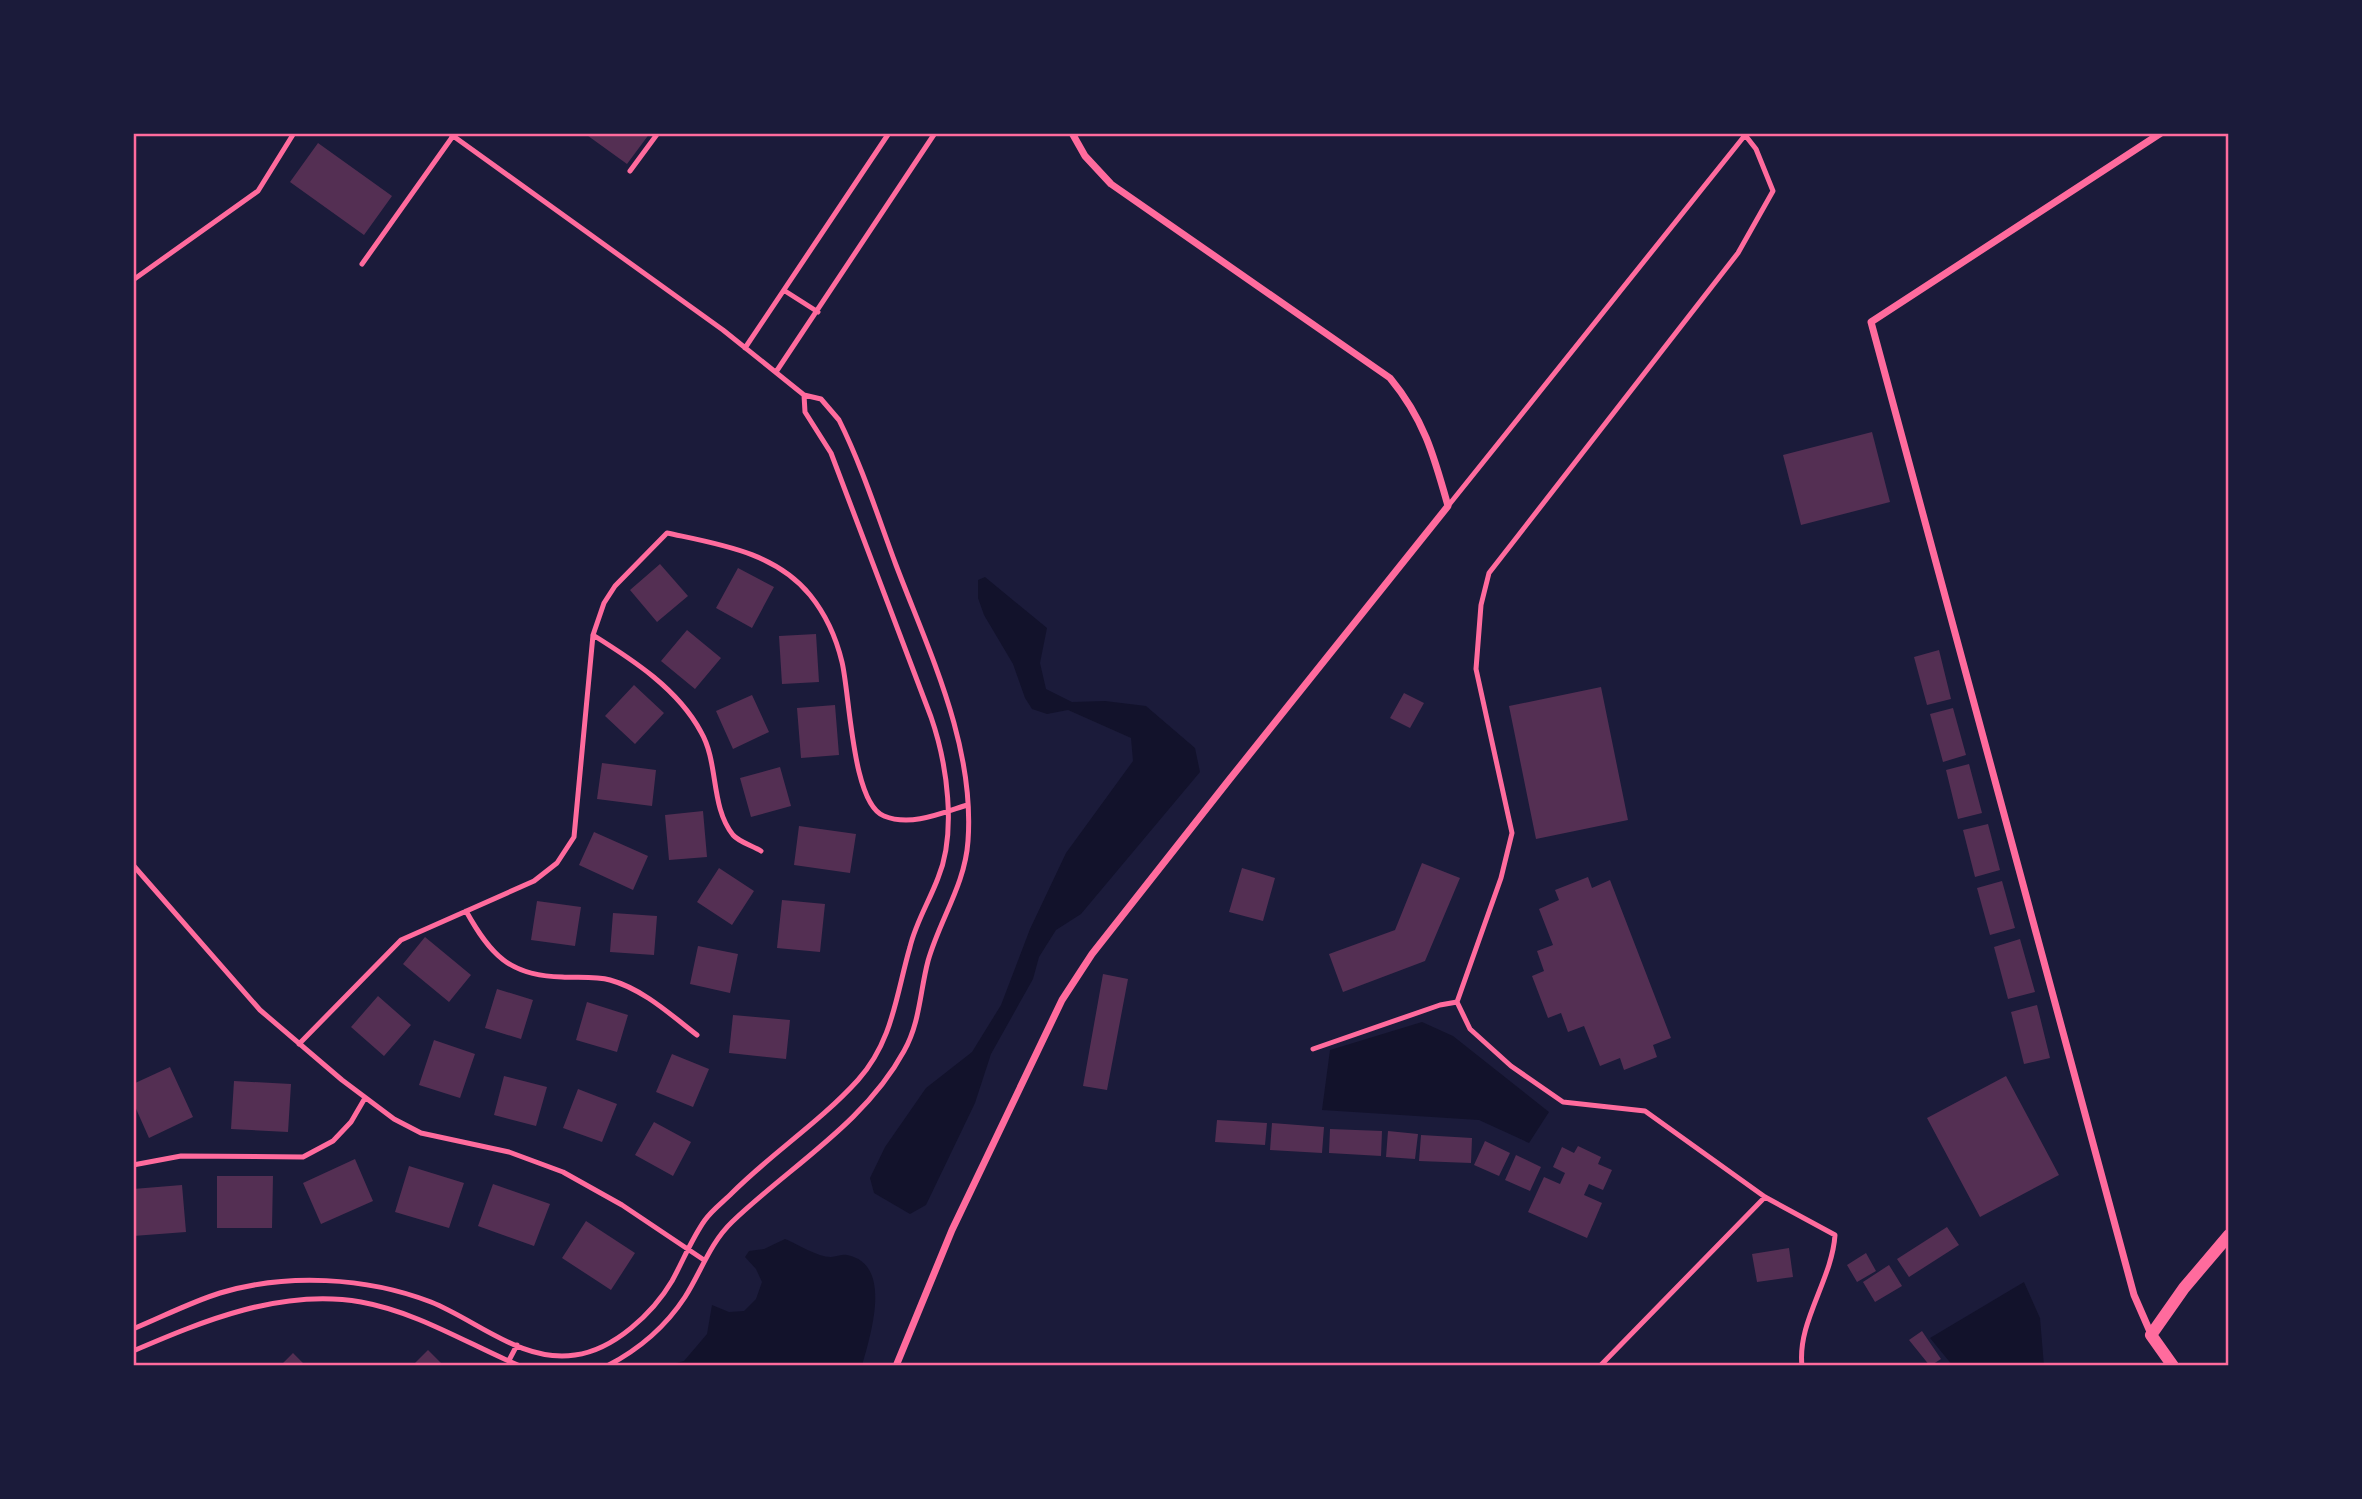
<svg xmlns="http://www.w3.org/2000/svg" width="2362" height="1499" font-family="Cabin,sans-serif">
  <style>
    .water { fill: #12122b }
    .building { fill: #542f53 }
    .lines { fill: none; stroke-linecap: round; stroke-linejoin: round }
    .service { stroke: #ff6b9d; stroke-width: 5 }
    .minor { stroke: #ff6b9d; stroke-width: 7 }
    .tertiary { stroke: #ff6b9d; stroke-width: 12 }
    .neatline { fill: none; stroke: #ff6b9d; stroke-width: 2.5 }
  </style>
  <rect width="100%" height="100%" fill="#1b1b3a"/>
  <path class="water" d="M985 577 1047 628 1040 663 1046 689 1072 702 1105 701 1146 706 1195 748 1200 772 1081 914 1056 930 1039 957 1033 979 991 1054 975 1103 926 1205 910 1214 874 1193 870 1178 885 1147 926 1088 972 1052 1001 1005 1030 929 1066 853 1133 761 1131 738 1068 710 1047 714 1032 709 1025 698 1013 664 984 615 978 598V580Z
    M1422 1022 1453 1036 1549 1112 1529 1143 1479 1120 1322 1110 1330 1050Z
    M785 1239C798 1244 817 1257 831 1257 836 1257 842 1254 847 1255 894 1264 870 1336 862 1366H665L684 1361 707 1334 712 1305 729 1312 744 1311 756 1299 762 1282 756 1269 745 1257 749 1251 764 1249Z
    M2024 1282 2040 1318 2044 1366H1953L1930 1338Z"/>
  <path class="building" d="M584 133H650L627 164Z
    M318 143 392 196 364 235 290 182Z
    M1872 432 1890 502 1801 525 1783 455Z
    M660 564 688 596 657 622 630 590Z
    M738 568 774 587 752 628 716 608Z
    M687 630 721 658 695 689 661 661Z
    M816 634 819 682 782 684 779 636Z
    M1939 650 1951 699 1927 705 1914 657Z
    M634 685 664 713 635 744 605 716Z
    M1601 687 1628 820 1536 839 1509 706Z
    M1404 693 1424 703 1410 728 1390 718Z
    M752 695 769 732 733 749 716 711Z
    M835 705 839 755 801 758 797 708Z
    M1953 708 1966 755 1943 762 1930 714Z
    M602 763 656 770 652 806 597 799Z
    M1969 764 1982 813 1958 819 1946 770Z
    M780 767 791 806 751 817 740 778Z
    M703 811 707 857 669 860 665 815Z
    M1988 824 2000 870 1975 877 1963 830Z
    M799 826 856 834 850 873 794 865Z
    M594 832 648 856 633 890 579 865Z
    M1422 863 1460 878 1425 961 1343 992 1329 954 1395 930Z
    M719 868 754 891 732 925 697 902Z
    M1242 868 1275 878 1263 921 1229 912Z
    M1588 877 1592 888 1610 880 1671 1038 1653 1045 1657 1057 1624 1070 1620 1058 1600 1066 1584 1026 1568 1032 1561 1013 1548 1018 1532 976 1544 971 1537 951 1553 945 1539 909 1559 900 1555 890Z
    M2002 881 2015 928 1990 935 1977 888Z
    M782 900 825 904 820 952 777 948Z
    M537 901 581 907 575 946 531 940Z
    M613 913 657 916 654 955 610 952Z
    M425 937 471 975 449 1002 403 964Z
    M2020 939 2035 992 2008 999 1994 947Z
    M698 946 738 954 730 993 690 984Z
    M1103 974 1128 979 1107 1090 1083 1086Z
    M497 989 533 1000 521 1039 485 1028Z
    M378 996 411 1025 384 1056 351 1027Z
    M587 1002 628 1015 617 1052 576 1040Z
    M2037 1005 2050 1058 2024 1064 2011 1012Z
    M733 1015 790 1020 786 1059 729 1053Z
    M434 1040 475 1054 460 1098 419 1085Z
    M672 1054 709 1069 693 1107 656 1092Z
    M170 1067 193 1117 149 1138 133 1102V1084Z
    M504 1076 547 1087 536 1126 494 1115Z
    M2006 1076 2059 1175 1980 1217 1927 1118Z
    M234 1081 291 1084 288 1132 231 1129Z
    M578 1089 617 1104 602 1142 563 1128Z
    M1217 1120 1267 1123 1265 1145 1215 1142Z
    M654 1122 691 1142 673 1176 635 1155Z
    M1272 1123 1324 1127 1322 1153 1270 1150Z
    M1330 1129 1382 1131 1381 1156 1329 1153Z
    M1388 1131 1418 1134 1415 1159 1386 1157Z
    M1421 1135 1472 1138 1471 1163 1419 1161Z
    M1485 1141 1510 1153 1499 1176 1474 1165Z
    M1578 1146 1601 1157 1598 1164 1612 1170 1603 1190 1589 1184 1584 1195 1602 1203 1587 1238 1528 1212 1544 1177 1560 1184 1565 1173 1553 1167 1562 1147 1574 1153Z
    M1516 1155 1541 1167 1530 1191 1505 1180Z
    M355 1159 373 1201 321 1224 303 1183Z
    M409 1166 464 1183 449 1228 395 1212Z
    M217 1176H273L272 1228H217Z
    M493 1184 550 1204 534 1246 478 1226Z
    M182 1185 186 1232 133 1236V1189Z
    M586 1221 635 1253 611 1290 562 1258Z
    M1947 1227 1959 1245 1909 1277 1897 1259Z
    M1789 1248 1793 1277 1757 1282 1752 1254Z
    M1866 1253 1876 1271 1857 1282 1847 1265Z
    M1889 1265 1902 1286 1875 1302 1863 1282Z
    M1922 1331 1941 1359 1930 1366 1909 1340Z
    M428 1350 444 1366H412Z
    M293 1353 306 1366H280Z"/>
  <g class="lines">
    <path class="service" d="M449 133 723 330 804 395 821 399 839 420C862 466 878 517 896 565 929 652 975 745 968 841 965 885 940 919 928 961 920 991 920 1023 904 1051 865 1123 789 1167 732 1222 710 1243 701 1272 685 1297 666 1326 638 1350 607 1366
      M1745 135 1756 149 1773 191 1738 253 1489 573 1481 605 1476 669 1512 833 1501 878 1457 1002 1470 1029 1511 1066 1563 1102 1645 1111 1765 1197 1835 1235C1832 1280 1797 1322 1802 1366
      M630 171 658 133
      M362 264 453 136
      M133 280 258 191 294 133
      M785 291 818 312
      M745 348 889 133
      M776 372 935 133
      M1448 506 1746 134
      M593 635C633 660 678 689 701 732 719 763 710 806 733 835 739 842 753 846 761 851
      M133 865 260 1010 342 1080 394 1119 421 1133 509 1152 563 1172 622 1205 704 1260
      M466 911C490 954 509 976 562 977 577 978 596 976 610 980 643 989 671 1015 697 1035
      M299 1044 401 940 534 881 557 863 574 837 593 635 604 603 615 586 667 533C718 544 775 552 810 595 827 616 836 637 842 662 850 695 852 804 884 816 911 827 942 813 967 805
      M1313 1049 1440 1005 1457 1002
      M133 1165 181 1156 303 1157 333 1141 351 1122 365 1098
      M133 1329C162 1317 191 1302 220 1293 286 1273 366 1277 431 1302 478 1321 522 1363 575 1355 614 1350 653 1313 672 1281 683 1261 692 1238 705 1220 712 1210 723 1202 732 1193 772 1153 820 1122 858 1080 893 1041 896 995 910 947 916 922 929 902 938 878 957 832 947 763 931 717L831 453 805 412 804 395
      M133 1351C203 1321 282 1288 361 1302 417 1312 468 1344 520 1366
      M506 1366 517 1345
      M1600 1366 1765 1197"/>
    <path class="minor" d="M2151 1334 2134 1295 1871 322 2161 133
      M896 1366 952 1230 1062 1000 1092 954 1229 780 1448 506C1434 456 1424 419 1390 378L1111 184 1085 156 1072 133"/>
    <path class="tertiary" d="M2173 1366 2151 1335 2184 1288 2229 1235"/>
  </g>
  <rect width="2362" height="1499" fill="none" stroke="#1b1b3a" stroke-width="270"/>
  <rect x="135" y="135" width="2092" height="1229" class="neatline"/>
</svg>
